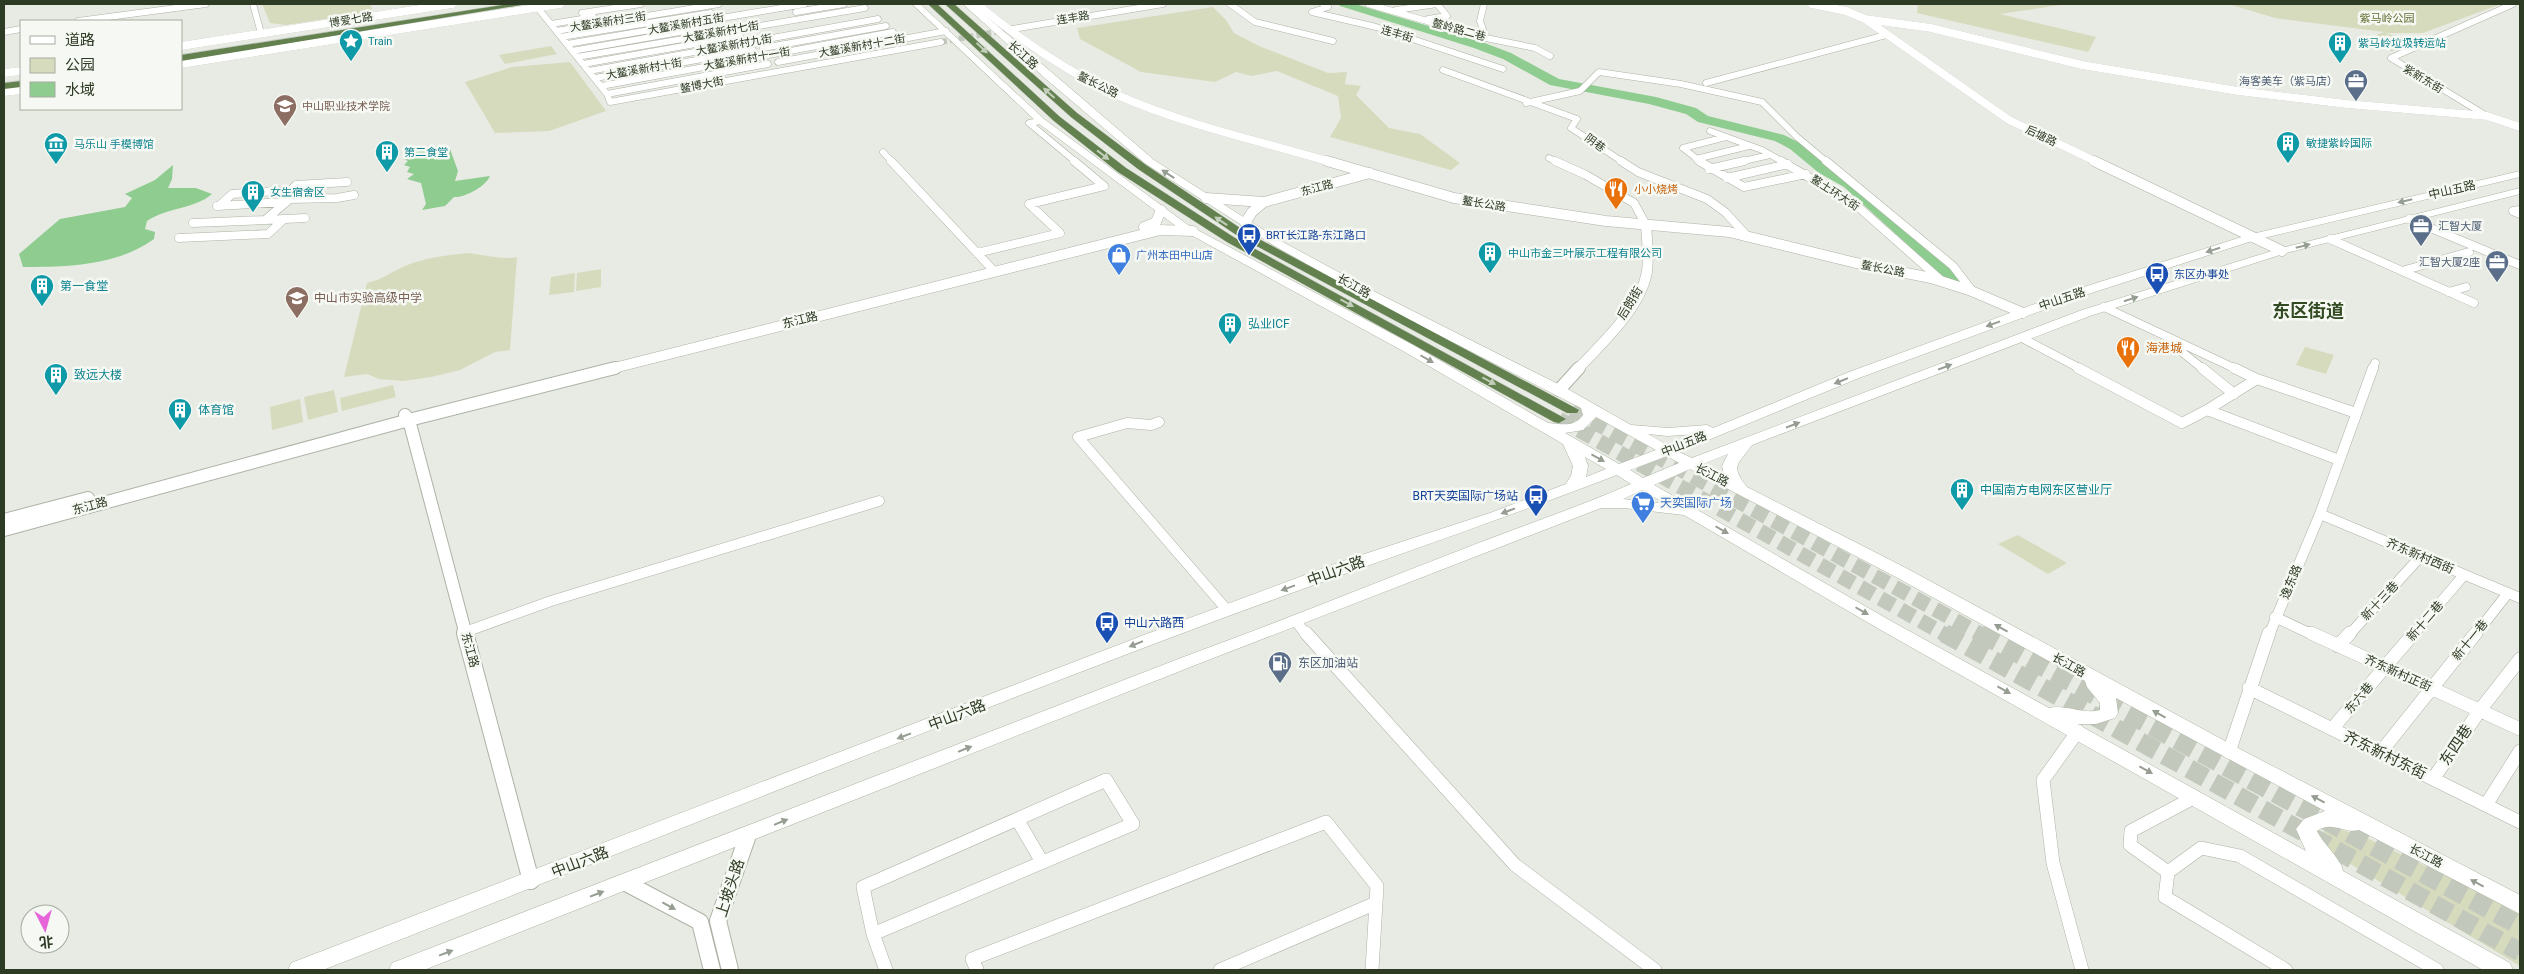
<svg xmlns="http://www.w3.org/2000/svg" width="2524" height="974" font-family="Roboto,'Noto Sans SC',sans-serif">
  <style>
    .green { fill: #d7dbbd }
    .water { fill: #8fcc90 }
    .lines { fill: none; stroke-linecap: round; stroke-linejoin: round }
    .river { fill: #8fcc90; fill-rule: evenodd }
    .minor-tunnel { stroke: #c3c8bd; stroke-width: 6; stroke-dasharray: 6 3; stroke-linecap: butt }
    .trunk-tunnel-far1 { stroke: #c3c8bd; stroke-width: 15; stroke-dasharray: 15 8; stroke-linecap: butt }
    .trunk-tunnel { stroke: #c3c8bd; stroke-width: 19; stroke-dasharray: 19 9; stroke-linecap: butt }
    .minor-far3-casing { stroke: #acb3a6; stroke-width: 7 }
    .minor-far2-casing { stroke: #acb3a6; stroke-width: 9 }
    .minor-far1-casing { stroke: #acb3a6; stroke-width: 11 }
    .minor-casing { stroke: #acb3a6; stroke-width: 14 }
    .tertiary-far3-casing { stroke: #acb3a6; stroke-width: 8 }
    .tertiary-far2-casing { stroke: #acb3a6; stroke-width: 11 }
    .tertiary-far1-casing { stroke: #acb3a6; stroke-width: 14 }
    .tertiary-casing { stroke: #acb3a6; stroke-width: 18 }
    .secondary-casing { stroke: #acb6a2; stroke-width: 1 }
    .trunk-casing { stroke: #c4c8c2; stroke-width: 1 }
    .minor-far3 { stroke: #fff; stroke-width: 6 }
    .minor-far2 { stroke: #fff; stroke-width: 8 }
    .minor-far1 { stroke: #fff; stroke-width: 10 }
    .minor { stroke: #fff; stroke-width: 13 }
    .tertiary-far3 { stroke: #fff; stroke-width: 8 }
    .tertiary-far2 { stroke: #fff; stroke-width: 10 }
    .tertiary-far1 { stroke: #fff; stroke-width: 12 }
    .tertiary { stroke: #fff; stroke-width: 16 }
    .secondary { fill: #fff; fill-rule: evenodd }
    .trunk { fill: #62814e; fill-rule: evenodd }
    .oneway { fill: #c2ceb9 }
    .oneway2 { fill: #969d92 }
    .labels { text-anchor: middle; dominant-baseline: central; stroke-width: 5; stroke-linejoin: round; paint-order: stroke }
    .far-street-label { font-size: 11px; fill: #2e3b24; stroke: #f6f8f3 }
    .far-park-label { font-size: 11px; fill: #606e32; stroke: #f6f8f3 }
    .far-culture-label { font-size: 11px; fill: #0d838f; stroke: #f6f8f3; text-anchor: start }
    .far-service-label { font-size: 11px; fill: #4e5e75; stroke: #f6f8f3; text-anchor: end }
    .far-education-label { font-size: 11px; fill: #785e54; stroke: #f6f8f3; text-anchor: start }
    .far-food-label { font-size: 11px; fill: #c56008; stroke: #f6f8f3; text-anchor: start }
    .far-transit-label { font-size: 11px; fill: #164399; stroke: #f6f8f3; text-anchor: start }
    .far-shop-label { font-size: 11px; fill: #366cbe; stroke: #f6f8f3; text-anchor: start }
    .street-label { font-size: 12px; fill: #2e3b24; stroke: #f6f8f3 }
    .culture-label { font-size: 12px; fill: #0d838f; stroke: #f6f8f3; text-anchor: start }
    .education-label { font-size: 12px; fill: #785e54; stroke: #f6f8f3; text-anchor: start }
    .food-label { font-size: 12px; fill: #c56008; stroke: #f6f8f3; text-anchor: start }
    .transit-label { font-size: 12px; fill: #164399; stroke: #f6f8f3; text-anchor: end }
    .shop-label { font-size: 12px; fill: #366cbe; stroke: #f6f8f3; text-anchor: start }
    .service-label { font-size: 12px; fill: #4e5e75; stroke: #f6f8f3; text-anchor: start }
    .near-street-label { font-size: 15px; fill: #2e3b24; stroke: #f6f8f3 }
    .district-label { font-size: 18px; font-weight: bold; fill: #324b22; stroke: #f6f8f3 }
  </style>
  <rect width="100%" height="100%" fill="#e8ebe3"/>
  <path class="green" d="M262 4H370L373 12 286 25 270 23Z
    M1918 4H2067L2000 14 2096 37 2088 52 1917 13Z
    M2228 4H2501L2423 33H2385L2417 41 2392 51 2359 42 2384 32 2275 18Z
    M1213 7 1226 20 1234 33 1259 46 1328 73 1347 72 1345 84 1361 86 1356 95 1389 128 1420 134 1460 163 1451 170 1330 137 1341 118 1338 96 1277 71 1251 76 1236 72 1215 82 1141 72 1080 39 1077 28Z
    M551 46 557 54 505 64 499 55Z
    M570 62 606 111 549 131 495 133 465 82 512 67Z
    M469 253C485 255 501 260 517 257L510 350 495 352 460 370 431 377 403 381 379 379 367 374 344 377 367 283C385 279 393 270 410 264 429 257 449 255 469 253Z
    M601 269V287L576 291 577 273Z
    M575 273 574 292 549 295 551 277Z
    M2305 347 2334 355 2326 374 2296 365Z
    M393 385 396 397 342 411 340 398Z
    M334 390 338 412 308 420 304 397Z
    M300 399 303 422 272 430 270 407Z
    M2018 535 2067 563 2048 574 1998 544Z
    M2334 827 2369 839 2480 892 2520 914V966L2332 853 2322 841 2321 836 2326 828Z"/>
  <path class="water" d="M450 149 458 171 455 181 490 176C486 186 465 198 454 197L445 206 422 210 426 204 421 183 407 179 414 174 407 172 410 167 404 165 408 161 403 159 412 152Z
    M173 165 172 179 168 188H196L212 194C195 209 168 207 147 221L145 229 155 232 154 239C117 266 66 267 23 267L19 254 60 219 125 207 132 198 125 194 155 180Z"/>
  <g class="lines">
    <path class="river" d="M1338 4H1355L1482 42 1511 53 1559 79 1656 97 1696 108 1708 116 1784 135 1800 143 1829 167 1854 181 1944 259 1963 281 1960 285H1948L1932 267 1844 187 1819 173 1790 149 1775 141 1698 122 1686 114 1649 104 1550 85 1503 59 1474 48 1340 6Z"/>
    <path class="minor-tunnel" d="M941 42 1006 30"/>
    <path class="trunk-tunnel-far1" d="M1572 410 1982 635
      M1559 419 1946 635"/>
    <path class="trunk-tunnel" d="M1944 633 2520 952
      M1980 633 2520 926"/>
    <g class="minor-far3-casing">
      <path id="minor-far3" d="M253 4 261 33
        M1230 4 1255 22 1333 41
        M1323 4 1328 7 1312 12 1376 27 1503 69
        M1368 4 1486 38 1535 48 1550 56
        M1484 4 1480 21 1486 38
        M537 7 607 94 610 102 941 42
        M1396 10 1437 4 1447 16 1428 19
        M796 12 844 4
        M582 13 641 4
        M78 21 206 4
        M551 24 594 17
        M1012 29 1163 4
        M556 31 719 4
        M4 32 21 29
        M561 37 711 13
        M567 44 805 4
        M763 48 886 26
        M572 51 697 29
        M577 57 865 8
        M778 62 946 31
        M583 64 740 36
        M1443 70 1577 119 1571 128 1623 162
        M589 71 878 19
        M595 78 753 50
        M1706 83 1886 35
        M601 86 893 32
        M607 94 768 64
        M1526 103 1580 91 1599 72 1681 84 1762 102 1797 137 1827 162
        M2487 116 2391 58 2513 4
        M1041 121 1029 123 1076 162
        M1710 131 1762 150 1783 162
        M883 152 892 162
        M1549 158 1558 162
        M1696 159 1749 146
        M1701 162 1683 148 1726 137
        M1739 162 1770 155"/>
    </g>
    <g class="minor-far2-casing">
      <path id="minor-far2" d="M891 161 994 271
        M1555 161 1586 175 1634 203 1646 225
        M1621 161 1638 172 1707 199 1725 212 1748 237
        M1699 161 1744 187 1806 174
        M1781 161 1856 205 1942 281
        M1826 161 1953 266 1973 292
        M1709 169 1744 161
        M1727 178 1788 164
        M217 206 286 202
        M219 206 232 194 291 190 296 185 347 182
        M2520 210 2513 211 2520 214
        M305 218 265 220 290 199 337 198 354 195
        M2409 219 2520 265
        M193 223 265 220
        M179 238 268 234 284 219
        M2330 239 2474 303
        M977 253 1060 233 1029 204 1104 186 1074 161
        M2402 271 2469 252
        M2449 292 2466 287
        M2104 307 2236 369
        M2022 338 2081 369
        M2172 344 2203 369
        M2373 369 2375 363"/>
    </g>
    <g class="minor-far1-casing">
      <path id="minor-far1" d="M2078 368 2182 423 2207 410
        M2202 368 2234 394
        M2234 368 2257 379 2356 413
        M2257 379 2207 410 2339 460
        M1159 422 1151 425 1127 423 1078 437 1227 610
        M2320 514 2520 598
        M2275 617 2313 635
        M1296 622 1307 635
        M465 632 551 601 879 501
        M2269 635 2320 514 2373 368
        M2349 635 2421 556
        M2413 635 2464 575
        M2475 635 2508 593"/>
    </g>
    <g class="minor-casing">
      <path id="minor" d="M1306 633 1515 865 1655 970
        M2311 633 2520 729
        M2338 646 2350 633
        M2249 688 2520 822
        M2332 729 2414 633
        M2078 731 2043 780 2053 863 2082 970
        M2229 752 2269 633
        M2380 753 2476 633
        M2433 779 2480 710 2520 659
        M1106 780 1133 824 873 934 863 887Z
        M2486 805 2520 751
        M1017 819 1042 862
        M2168 872 2130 845 2131 831 2195 797
        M873 934 886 970
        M977 970 972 959 1326 822 1377 886 1372 970
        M1220 970 1376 903
        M2286 970 2165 897 2168 872 2201 848 2240 856 2437 970"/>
    </g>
    <g class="tertiary-far3-casing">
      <path id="tertiary-far3" d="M977 4C1020 40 1066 71 1117 95 1185 125 1260 141 1331 162
        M1812 4 1846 11 1865 19 2009 120 2097 162
        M1865 19 1931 28 2082 65 2238 91 2347 104 2487 116 2520 127
        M181 46 452 4
        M181 64 560 4
        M4 73 21 71
        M4 92 21 90"/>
    </g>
    <g class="tertiary-far2-casing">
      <path id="tertiary-far2" d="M1327 161 1454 198 1606 221 1729 232 1856 263 1931 278 1969 290 2023 313
        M2094 161 2282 251
        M1206 198 1264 202 1370 173
        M1245 223 1252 212 1264 202
        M1144 227 1156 222 1161 210
        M610 369 1160 230 1193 231
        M1578 369C1603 342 1640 309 1647 272 1649 256 1647 240 1646 225"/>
    </g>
    <g class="tertiary-far1-casing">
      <path id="tertiary-far1" d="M1559 390 1579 368
        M405 415 409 420 466 635
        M4 520 88 498
        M4 530 409 420 615 368"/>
    </g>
    <g class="tertiary-casing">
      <path id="tertiary" d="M465 633 531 881
        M626 883 700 922 712 970
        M730 970 718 921 748 835"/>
    </g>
    <g class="secondary-casing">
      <path id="secondary" d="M912 4H920L1044 119 1188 225 1413 345 1548 423C1561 424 1574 428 1583 415L1581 408 1371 300 1273 245 1146 164 1046 79 963 4H972L1154 160 1281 241 1379 294 1564 387 1631 425 1668 428 1707 425 1713 428 1849 372 2065 293 2248 235 2520 171V177L2255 240 2073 299 1859 378 1679 452 1692 458 2082 310 2278 249 2520 188V194L2286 253 2090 316 1752 445C1739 464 1729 465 1747 487L1906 568 2236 747 2520 895V914L2359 830C2345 834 2331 820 2317 831 2323 844 2342 860 2343 871L2510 963 2513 970H2483L1879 629 1684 515 1624 508H1601L1198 664 424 970H389L392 963 1186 656C1277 623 1367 586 1458 551 1516 528 1574 509 1631 484L1617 475C1465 533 1311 584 1159 642 879 748 601 861 323 970H288L291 963 1144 635 1340 562 1490 513 1566 484 1571 476 1573 466 1563 444 1403 351 1180 229 1038 123ZM1596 417 1656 450 1619 464 1565 433 1583 430ZM1648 434 1668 436 1697 434 1669 446ZM1728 454 1722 466 1724 475 1703 464ZM1667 456 1679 463 1643 478 1630 470ZM1585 457 1606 469 1586 477 1588 466ZM1690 469 1894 576 2085 681 2087 687 2100 703V710C2083 715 2065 704 2049 708L1891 621 1654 485ZM1642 490 1666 504 1623 499ZM2116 698 2325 811 2304 819 2296 829 2306 851 2077 724H2096L2115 718 2118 713Z"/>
    </g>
    <g class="trunk-casing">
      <path id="trunk" d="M509 4H527L181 61V55Z
        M928 4H937L1060 117 1126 168 1235 238 1566 419 1559 423 1554 422 1227 242 1118 172 1054 121Z
        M945 4H954L1077 113 1146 165 1246 232 1579 410 1577 413H1567L1238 236 1138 169 1071 117Z
        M21 81V87L4 89V83Z"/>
    </g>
    <use href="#minor-far3" class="minor-far3"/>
    <use href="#minor-far2" class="minor-far2"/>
    <use href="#minor-far1" class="minor-far1"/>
    <use href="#minor" class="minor"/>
    <use href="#tertiary-far3" class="tertiary-far3"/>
    <use href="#tertiary-far2" class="tertiary-far2"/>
    <use href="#tertiary-far1" class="tertiary-far1"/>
    <use href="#tertiary" class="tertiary"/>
    <use href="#secondary" class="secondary"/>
    <use href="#trunk" class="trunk"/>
  </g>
  <defs><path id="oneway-solid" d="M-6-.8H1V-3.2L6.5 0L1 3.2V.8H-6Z" transform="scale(1.25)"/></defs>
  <g class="oneway">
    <use href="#oneway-solid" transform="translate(982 48) rotate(43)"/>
    <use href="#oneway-solid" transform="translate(1049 93) rotate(-138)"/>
    <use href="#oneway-solid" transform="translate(1103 155) rotate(38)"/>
    <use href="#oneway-solid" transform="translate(1221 221) rotate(-146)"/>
    <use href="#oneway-solid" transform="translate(1347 303) rotate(29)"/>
    <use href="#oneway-solid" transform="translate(1489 381) rotate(28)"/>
  </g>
  <g class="oneway2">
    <use href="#oneway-solid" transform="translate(1168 174) rotate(-147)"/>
    <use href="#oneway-solid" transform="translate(2405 201) rotate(167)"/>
    <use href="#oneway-solid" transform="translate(2303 246) rotate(-14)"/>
    <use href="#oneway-solid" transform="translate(2213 250) rotate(162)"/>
    <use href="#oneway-solid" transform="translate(2131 299) rotate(-18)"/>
    <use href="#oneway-solid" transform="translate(1993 324) rotate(160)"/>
    <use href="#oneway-solid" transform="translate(1427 359) rotate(30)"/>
    <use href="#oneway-solid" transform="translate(1945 367) rotate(-21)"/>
    <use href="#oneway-solid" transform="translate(1841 381) rotate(158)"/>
    <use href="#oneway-solid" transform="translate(1793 425) rotate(-21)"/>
    <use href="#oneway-solid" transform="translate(1598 458) rotate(29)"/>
    <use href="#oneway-solid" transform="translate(1508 511) rotate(159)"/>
    <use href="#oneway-solid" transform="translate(1722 530) rotate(30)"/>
    <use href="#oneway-solid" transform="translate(1288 588) rotate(160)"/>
    <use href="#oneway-solid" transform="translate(1862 611) rotate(30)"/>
    <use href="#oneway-solid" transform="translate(2001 628) rotate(-151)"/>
    <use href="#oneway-solid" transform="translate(1136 644) rotate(158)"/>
    <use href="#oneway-solid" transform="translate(2004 690) rotate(29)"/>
    <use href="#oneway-solid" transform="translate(2159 714) rotate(-151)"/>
    <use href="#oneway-solid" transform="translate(904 736) rotate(159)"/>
    <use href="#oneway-solid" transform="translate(965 749) rotate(-22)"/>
    <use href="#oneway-solid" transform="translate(2146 770) rotate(29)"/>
    <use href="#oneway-solid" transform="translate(2318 799) rotate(-152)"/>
    <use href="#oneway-solid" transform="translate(781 822) rotate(-22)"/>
    <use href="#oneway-solid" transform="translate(2477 883) rotate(-152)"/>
    <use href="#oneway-solid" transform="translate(597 894) rotate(-21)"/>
    <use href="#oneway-solid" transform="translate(669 906) rotate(28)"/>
    <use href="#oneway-solid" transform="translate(446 953) rotate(-21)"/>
  </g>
  <defs>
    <g id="sight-pin" transform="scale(1.25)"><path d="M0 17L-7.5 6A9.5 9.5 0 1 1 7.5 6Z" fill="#0f9aa8" stroke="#f6f8f3"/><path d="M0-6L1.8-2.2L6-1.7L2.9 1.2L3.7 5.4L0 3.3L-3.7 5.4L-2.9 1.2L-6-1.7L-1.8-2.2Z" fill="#fff"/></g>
    <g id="building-pin" transform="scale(1.25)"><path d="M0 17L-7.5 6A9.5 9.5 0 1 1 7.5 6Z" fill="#0f9aa8" stroke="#f6f8f3"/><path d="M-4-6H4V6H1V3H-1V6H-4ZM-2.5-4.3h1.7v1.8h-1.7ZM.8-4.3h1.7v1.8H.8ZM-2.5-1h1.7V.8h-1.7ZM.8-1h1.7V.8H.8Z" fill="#fff"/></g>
    <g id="office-pin" transform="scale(1.25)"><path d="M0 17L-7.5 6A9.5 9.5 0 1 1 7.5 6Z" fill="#5c6f8a" stroke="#f6f8f3"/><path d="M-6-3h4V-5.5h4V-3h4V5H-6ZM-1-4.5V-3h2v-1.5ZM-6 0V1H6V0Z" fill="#fff"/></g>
    <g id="university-pin" transform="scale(1.25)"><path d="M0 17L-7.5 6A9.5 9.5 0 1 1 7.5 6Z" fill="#8d6e63" stroke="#f6f8f3"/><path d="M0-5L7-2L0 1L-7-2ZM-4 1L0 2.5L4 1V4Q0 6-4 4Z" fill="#fff"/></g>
    <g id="museum-pin" transform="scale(1.25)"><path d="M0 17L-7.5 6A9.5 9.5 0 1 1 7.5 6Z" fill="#0f9aa8" stroke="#f6f8f3"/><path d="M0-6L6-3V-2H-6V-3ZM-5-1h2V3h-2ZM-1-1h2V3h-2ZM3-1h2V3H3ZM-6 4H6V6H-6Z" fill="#fff"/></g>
    <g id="restaurant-pin" transform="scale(1.25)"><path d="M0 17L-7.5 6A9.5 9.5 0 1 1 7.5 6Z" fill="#e8710a" stroke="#f6f8f3"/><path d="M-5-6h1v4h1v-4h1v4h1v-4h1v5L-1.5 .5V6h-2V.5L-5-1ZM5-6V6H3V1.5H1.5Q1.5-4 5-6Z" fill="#fff"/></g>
    <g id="bus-pin" transform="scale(1.25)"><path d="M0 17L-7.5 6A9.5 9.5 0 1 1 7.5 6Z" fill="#1a4fb4" stroke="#f6f8f3"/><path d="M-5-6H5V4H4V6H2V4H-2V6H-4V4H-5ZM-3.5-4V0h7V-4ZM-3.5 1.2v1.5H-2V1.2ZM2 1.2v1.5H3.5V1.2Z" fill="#fff"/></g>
    <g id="shop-pin" transform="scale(1.25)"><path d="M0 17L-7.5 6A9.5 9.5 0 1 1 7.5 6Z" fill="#3f7fe0" stroke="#f6f8f3"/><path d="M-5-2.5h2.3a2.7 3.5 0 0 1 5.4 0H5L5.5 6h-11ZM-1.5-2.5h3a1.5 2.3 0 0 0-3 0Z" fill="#fff"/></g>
    <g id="school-pin" transform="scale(1.25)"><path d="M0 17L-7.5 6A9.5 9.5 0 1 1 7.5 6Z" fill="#8d6e63" stroke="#f6f8f3"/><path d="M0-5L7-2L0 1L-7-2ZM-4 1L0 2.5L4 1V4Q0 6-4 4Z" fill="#fff"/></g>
    <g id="supermarket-pin" transform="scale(1.25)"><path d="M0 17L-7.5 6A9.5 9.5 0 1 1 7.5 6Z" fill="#3f7fe0" stroke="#f6f8f3"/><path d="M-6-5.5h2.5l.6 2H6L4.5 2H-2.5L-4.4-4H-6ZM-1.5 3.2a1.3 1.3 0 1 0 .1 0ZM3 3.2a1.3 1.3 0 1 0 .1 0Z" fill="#fff"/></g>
    <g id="fuel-pin" transform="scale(1.25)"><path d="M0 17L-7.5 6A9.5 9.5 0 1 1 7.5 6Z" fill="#5c6f8a" stroke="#f6f8f3"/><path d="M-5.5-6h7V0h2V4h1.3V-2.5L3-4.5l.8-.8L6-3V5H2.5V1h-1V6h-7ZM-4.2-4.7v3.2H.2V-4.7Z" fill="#fff"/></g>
  </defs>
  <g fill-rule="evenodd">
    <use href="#sight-pin" x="351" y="41"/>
    <use href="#building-pin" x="2340" y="43"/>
    <use href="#office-pin" x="2356" y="81"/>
    <use href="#university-pin" x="285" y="106"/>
    <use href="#building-pin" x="2288" y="143"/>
    <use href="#museum-pin" x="56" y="144"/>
    <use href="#building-pin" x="387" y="152"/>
    <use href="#restaurant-pin" x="1616" y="189"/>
    <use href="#building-pin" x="253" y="192"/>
    <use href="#office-pin" x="2421" y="226"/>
    <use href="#bus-pin" x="1249" y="235"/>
    <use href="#building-pin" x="1490" y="253"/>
    <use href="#shop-pin" x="1119" y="255"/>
    <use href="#office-pin" x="2497" y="262"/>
    <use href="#bus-pin" x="2157" y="274"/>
    <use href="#building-pin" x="42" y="286"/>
    <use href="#school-pin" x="297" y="298"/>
    <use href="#building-pin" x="1230" y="324"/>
    <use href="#restaurant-pin" x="2128" y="348"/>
    <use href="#building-pin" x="56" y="375"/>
    <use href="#building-pin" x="180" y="410"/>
    <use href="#building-pin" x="1962" y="490"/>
    <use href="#bus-pin" x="1536" y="496"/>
    <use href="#supermarket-pin" x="1643" y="503"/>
    <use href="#bus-pin" x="1107" y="623"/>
    <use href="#fuel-pin" x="1280" y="663"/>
  </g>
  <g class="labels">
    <g class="far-street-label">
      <text transform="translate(1073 18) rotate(-10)">连丰路</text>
      <text transform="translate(351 20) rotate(-9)">博爱七路</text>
      <text transform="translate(608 22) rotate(-9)">大鳌溪新村三街</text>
      <text transform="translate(686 24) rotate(-10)">大鳌溪新村五街</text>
      <text transform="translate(1459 30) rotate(15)">鳌岭路二巷</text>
      <text transform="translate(721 32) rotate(-10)">大鳌溪新村七街</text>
      <text transform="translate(1397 34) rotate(16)">连丰街</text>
      <text transform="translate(734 45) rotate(-10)">大鳌溪新村九街</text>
      <text transform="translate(862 46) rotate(-10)">大鳌溪新村十二街</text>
      <text transform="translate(747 59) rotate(-10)">大鳌溪新村十一街</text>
      <text transform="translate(644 69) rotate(-10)">大鳌溪新村十街</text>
      <text transform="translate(2423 79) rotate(31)">紫新东街</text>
      <text transform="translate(702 85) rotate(-11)">鳌博大街</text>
      <text transform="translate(1098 85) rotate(26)">鳌长公路</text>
      <text transform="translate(2041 136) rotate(26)">后塘路</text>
      <text transform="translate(1595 143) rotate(37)">阴巷</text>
      <text transform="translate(1317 188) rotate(-15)">东江路</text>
      <text transform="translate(1835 193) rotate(33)">鳌土环大街</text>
      <text transform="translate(1484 204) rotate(9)">鳌长公路</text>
      <text transform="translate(1883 269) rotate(11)">鳌长公路</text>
    </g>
    <g class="far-park-label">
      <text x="2387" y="18">紫马岭公园</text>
    </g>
    <g class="far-culture-label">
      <text x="368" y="41">Train</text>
      <text x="2358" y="43">紫马岭垃圾转运站</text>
      <text x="2306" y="143">敏捷紫岭国际</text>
      <text x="74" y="144">马乐山 手模博馆</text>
      <text x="404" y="152">第二食堂</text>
      <text x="270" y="192">女生宿舍区</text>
      <text x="1508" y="253">中山市金三叶展示工程有限公司</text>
    </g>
    <g class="far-service-label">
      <text x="2338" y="81">海客美车（紫马店）</text>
      <text x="2438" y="226" text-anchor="start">汇智大厦</text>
      <text x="2480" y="262">汇智大厦2座</text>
    </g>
    <g class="far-education-label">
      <text x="302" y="106">中山职业技术学院</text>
    </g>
    <g class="far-food-label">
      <text x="1634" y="189">小小烧烤</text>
    </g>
    <g class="far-transit-label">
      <text x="1266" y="235">BRT长江路-东江路口</text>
      <text x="2174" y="274">东区办事处</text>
    </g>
    <g class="far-shop-label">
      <text x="1136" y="255">广州本田中山店</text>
    </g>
    <g class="street-label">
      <text transform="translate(1023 55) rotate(42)">长江路</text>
      <text transform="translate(2452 190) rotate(-13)">中山五路</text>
      <text transform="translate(1354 286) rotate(29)">长江路</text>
      <text transform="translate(2062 299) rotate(-19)">中山五路</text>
      <text transform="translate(1630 303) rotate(-58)">后朗街</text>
      <text transform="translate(800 320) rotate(-14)">东江路</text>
      <text transform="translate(1684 444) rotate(-22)">中山五路</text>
      <text transform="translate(1712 475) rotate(27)">长江路</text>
      <text transform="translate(90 506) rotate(-15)">东江路</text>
      <text transform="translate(2420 556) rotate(23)">齐东新村西街</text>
      <text transform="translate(2291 582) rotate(-67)">逸东路</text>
      <text transform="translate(2380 601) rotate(-47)">新十三巷</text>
      <text transform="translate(2425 621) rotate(-49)">新十二巷</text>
      <text transform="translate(2470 640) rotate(-51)">新十一巷</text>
      <text transform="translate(470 650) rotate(75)">东江路</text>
      <text transform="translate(2069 665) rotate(29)">长江路</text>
      <text transform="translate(2398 673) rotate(24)">齐东新村正街</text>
      <text transform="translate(2359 698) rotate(-50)">东六巷</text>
      <text transform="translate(2426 856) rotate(28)">长江路</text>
    </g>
    <g class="culture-label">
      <text x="60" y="286">第一食堂</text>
      <text x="1248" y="324">弘业ICF</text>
      <text x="74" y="375">致远大楼</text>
      <text x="198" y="410">体育馆</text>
      <text x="1980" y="490">中国南方电网东区营业厅</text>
    </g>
    <g class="education-label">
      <text x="314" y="298">中山市实验高级中学</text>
    </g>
    <g class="food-label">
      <text x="2146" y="348">海港城</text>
    </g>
    <g class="transit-label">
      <text x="1518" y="496">BRT天奕国际广场站</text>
      <text x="1124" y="623" text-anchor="start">中山六路西</text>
    </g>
    <g class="shop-label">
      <text x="1660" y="503">天奕国际广场</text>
    </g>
    <g class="service-label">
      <text x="1298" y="663">东区加油站</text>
    </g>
    <g class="near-street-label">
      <text transform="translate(1336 571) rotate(-20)">中山六路</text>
      <text transform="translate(957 715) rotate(-21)">中山六路</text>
      <text transform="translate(2456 745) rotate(-56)">东四巷</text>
      <text transform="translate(2385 755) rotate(26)">齐东新村东街</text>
      <text transform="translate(580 862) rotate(-21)">中山六路</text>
      <text transform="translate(730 888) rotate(-72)">上坡头路</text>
    </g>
    <g class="district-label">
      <text x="2308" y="310">东区街道</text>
    </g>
  </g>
  <rect width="2524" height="974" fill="none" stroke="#2e3b24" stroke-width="10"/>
  <rect x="20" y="20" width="162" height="90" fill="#f6f8f3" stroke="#a6aca0"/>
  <rect x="30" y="36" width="25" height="8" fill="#ffffff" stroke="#a6aca0"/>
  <text x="65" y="45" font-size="15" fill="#2e3b24">道路</text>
  <rect x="30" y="58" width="25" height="15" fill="#d7dbbd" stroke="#a6aca0"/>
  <text x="65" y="70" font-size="15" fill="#2e3b24">公园</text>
  <rect x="30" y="82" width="25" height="15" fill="#8fcc90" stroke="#a6aca0"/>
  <text x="65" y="95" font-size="15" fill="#2e3b24">水域</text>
  <g transform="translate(45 929) rotate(174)"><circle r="24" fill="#f6f8f3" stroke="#a6aca0"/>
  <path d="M0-4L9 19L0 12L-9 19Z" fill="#e666d9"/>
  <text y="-8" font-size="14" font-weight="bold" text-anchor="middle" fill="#2e3b24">北</text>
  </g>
</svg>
